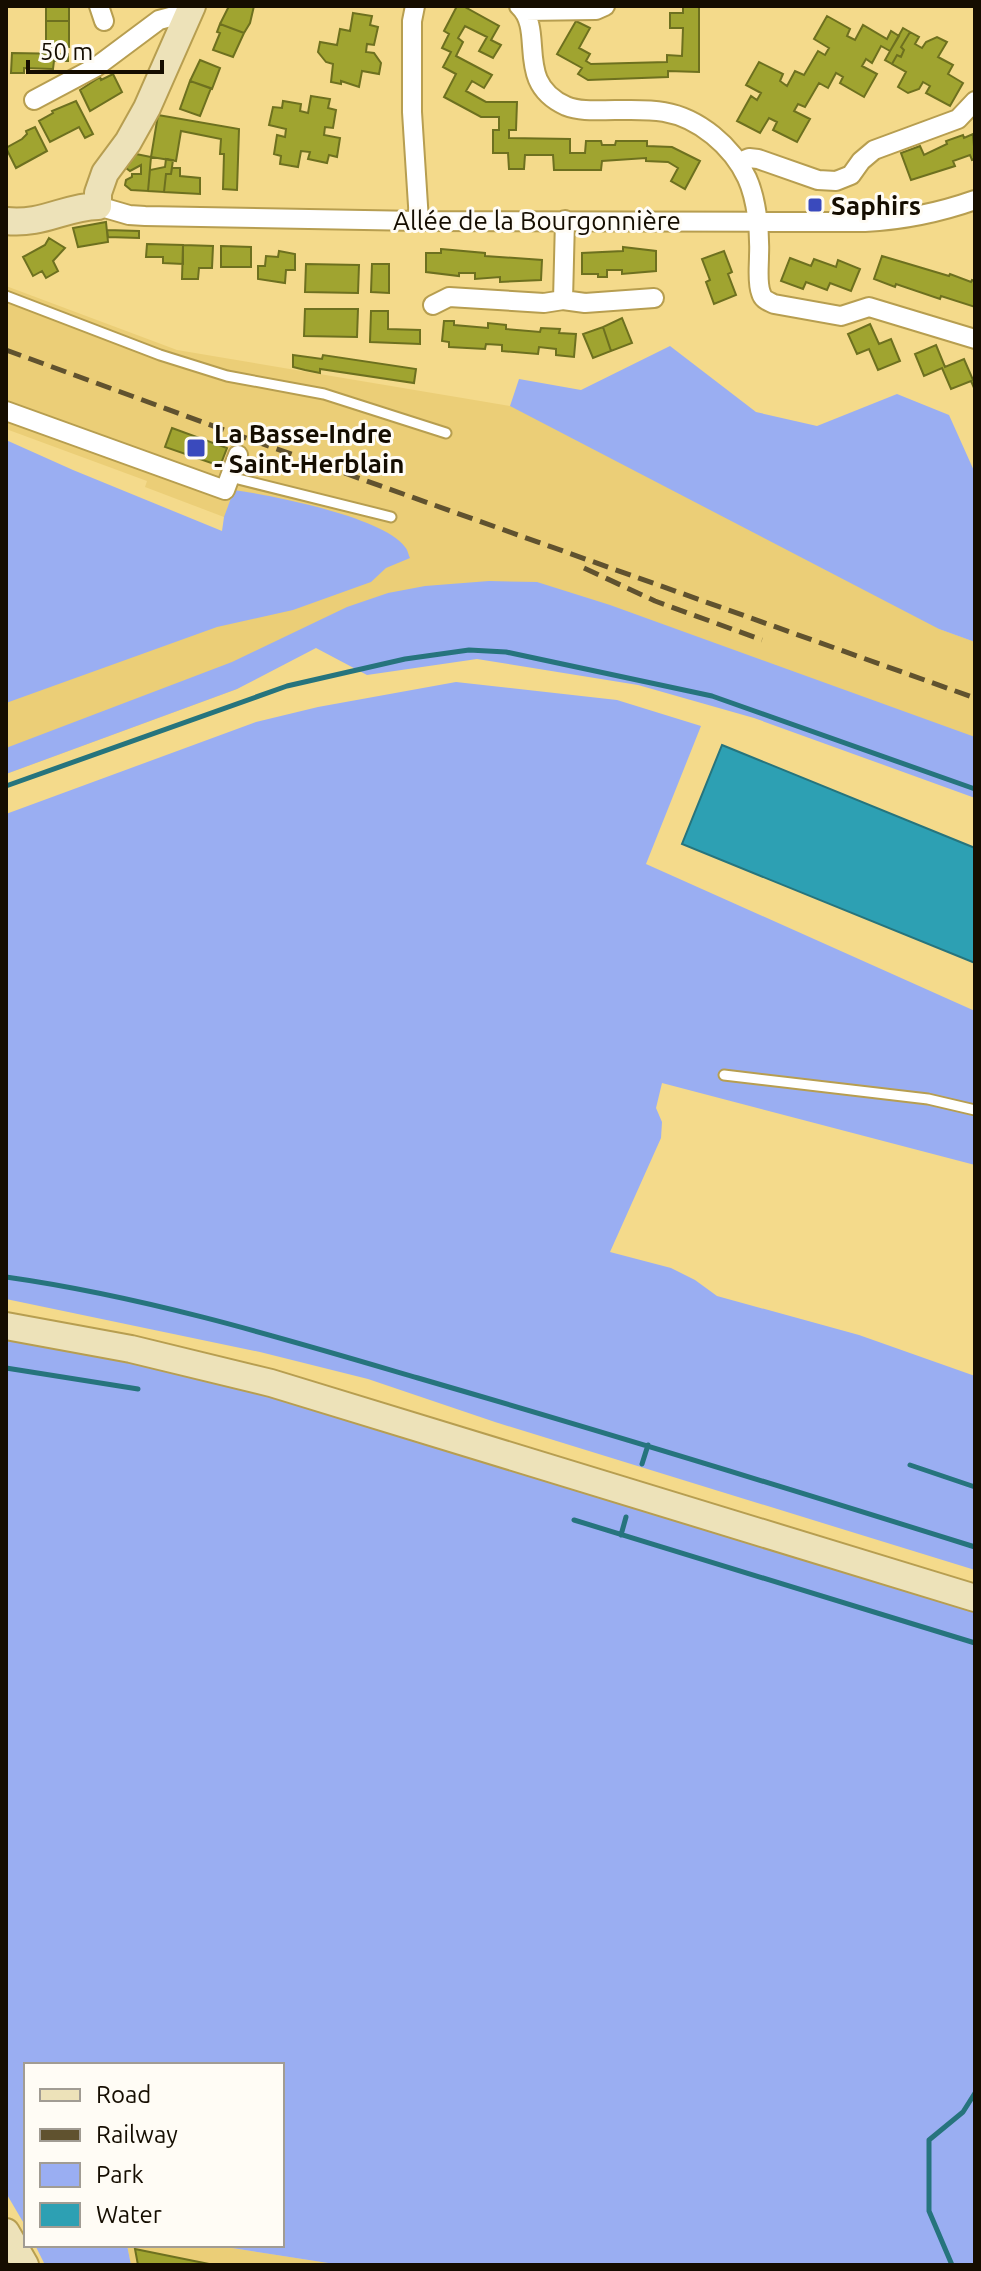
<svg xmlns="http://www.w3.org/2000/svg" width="981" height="2271" font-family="Ubuntu,sans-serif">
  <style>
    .built { fill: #ebce77 }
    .green { fill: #9aaef2 }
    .water { fill: #2da0b3; stroke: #26747d; stroke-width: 2 }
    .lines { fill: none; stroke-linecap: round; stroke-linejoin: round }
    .stream { stroke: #26747d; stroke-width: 5 }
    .building { fill: #a0a430; stroke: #6d701f; stroke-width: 2 }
    .lane-casing { stroke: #b79e50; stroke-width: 13 }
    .street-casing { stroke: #b79e50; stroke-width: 22 }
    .secondary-casing { stroke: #b79e50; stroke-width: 30 }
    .lane { stroke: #fff; stroke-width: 9 }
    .street { stroke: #fff; stroke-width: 18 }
    .secondary { stroke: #ede2b9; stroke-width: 26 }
    .rail { stroke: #60522f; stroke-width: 5; stroke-dasharray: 16 8; stroke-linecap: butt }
    .poi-dot { fill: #3a4abd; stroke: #fffcf5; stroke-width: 3 }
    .labels { text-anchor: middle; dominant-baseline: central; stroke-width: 6; stroke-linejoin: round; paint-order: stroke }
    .poi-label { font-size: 26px; font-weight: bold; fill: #150d00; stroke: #fffcf5; text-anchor: start }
    .street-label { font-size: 26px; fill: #150d00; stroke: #fffcf5 }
  </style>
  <rect width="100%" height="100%" fill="#f4da8b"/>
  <path class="built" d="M6 286 177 350 510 406 581 390 939 629 975 642V775L388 593 237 689 6 774V673L283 519 224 517 145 487 147 481 6 429Z
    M127 2245H213L341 2265H131Z"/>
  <path class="green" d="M670 346 756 412 817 426 897 394 949 415 975 473V642L939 629 510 406 519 379 581 390Z
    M6 440 73 470 222 531 224 517 234 490C270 495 384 517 405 547 408 550 408 554 410 558L386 568 371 582 293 610 217 627 6 703Z
    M489 581 537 582 610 605 975 737V798L754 718 638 685 477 659 367 675 316 648 237 689 6 774V748L232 662 347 607 388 593 425 586Z
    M456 682 617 700 701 726 646 864 975 1011V1165L662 1083 656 1108 662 1122 661 1138 610 1252 671 1268 695 1280 717 1296 859 1335 975 1376V1570L495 1422 368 1379 260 1352 6 1299V814L256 722 318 707Z
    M6 1338 208 1379 329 1411 975 1609V2265H341L213 2245H282V2065H26V2227L6 2193Z
    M35 2245H127L131 2265H45Z"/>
  <path class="water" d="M722 745 975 848V963L682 844Z"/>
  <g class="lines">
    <path class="stream" d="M6 786 287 686 405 659 469 650 506 652 712 696 975 789
      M6 1277C147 1297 282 1338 418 1378 604 1432 790 1489 975 1547
      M6 1368 138 1389
      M642 1464 648 1445
      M910 1465 975 1487
      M574 1520 975 1643
      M621 1535 626 1517
      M952 2265 929 2211V2140L963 2112 975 2093"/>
  </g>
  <path class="building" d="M46 6H69V21H46Z
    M229 6H254L250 23 244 33 220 24Z
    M457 6H463L499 26 491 40 501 45 493 58 479 51 487 37 465 26 458 38 463 42 456 56 492 75 484 88 472 81 466 91 486 102H517L516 130H509V138L570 139V153H585L586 141H601L602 145H615L616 141H647V146L672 147 700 161 685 189 671 181 678 168 668 162 646 161V158L602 161 601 170H554L553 155H525L524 169H509L508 153H493V130H499V117H481L444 97 456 74 443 67 451 52 442 48 449 34 444 31Z
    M683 6H699V72L668 71V77L588 80 578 74 582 68 557 54 576 21 590 28 579 48 590 54 586 61 591 64 667 62V55L682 56 683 28H670V13H683Z
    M353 13 372 16 370 25 378 27 374 45 367 44 366 52 374 53 381 63 379 74 362 71 359 87 341 81V84L331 82 333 64 326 62 318 52 320 42 337 45 340 29 350 31Z
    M827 16 850 29 847 36 855 40 863 25 887 39 891 31 899 36 890 51 881 46 872 63 866 59 862 66 877 74 864 97 840 83 843 77 836 73 828 88 819 83 805 107 798 104 794 111 810 119 797 142 773 130 777 122 769 118 760 133 737 121 751 96 757 100 761 93 746 85 759 62 783 74 780 81 787 86 795 71 804 75 818 51 825 55 829 48 814 39Z
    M46 21H69V47H46Z
    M220 24 244 33 233 57 213 50 220 33 217 32Z
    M903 28 910 32 901 47 904 50 901 57 897 55 892 64 885 60Z
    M910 32 919 37 915 44 922 48 926 42 937 37 947 42 938 57 953 65 948 74 963 83 950 106 926 93 930 86 923 82 919 89 908 93 898 87 906 72 892 64 897 55 901 57 904 50 901 47Z
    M12 53 68 54V61H54L53 69 24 68V73H11Z
    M200 60 220 68 212 89 190 81Z
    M113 74 122 92 90 111 80 90 100 77 101 80Z
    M190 81 211 88 200 116 180 109Z
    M311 96 330 99 328 108 336 110 333 128 325 127 324 135 340 138 337 157 329 155 327 163 308 159 310 152 301 151 298 167 280 164 281 156 274 154 277 135 285 137 286 129 269 125 273 107 282 108 283 101 301 104 300 111 308 113Z
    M76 101 93 134 85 138 79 127 50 142 39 121 53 113 52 111Z
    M158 115 239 129 237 190 223 189 224 154H220L221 139 181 131 176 161 151 157Z
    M35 127 47 151 16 168 6 148 22 139 27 134 26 131Z
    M973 134 975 159 972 160 970 155 953 161 955 166 911 180 901 153 920 146 924 155 947 144 946 141 963 135 964 138Z
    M136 154 151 157 148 191 131 190 125 185 126 180 132 177V174H141V165L130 171 126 168Z
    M166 159 173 160 171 174H166L164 192 148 191 150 170 165 167Z
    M172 168H180V176L200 178V194L164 192 166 174H171Z
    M106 222 108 242 78 247 73 228Z
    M107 230 139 231V238L108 237Z
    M49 238 65 248 53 261 58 271 46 278 42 271 33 276 23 257 45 245Z
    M147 244 183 245V264L163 263V257H146Z
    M183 245 213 246 212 268H199L198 279H182Z
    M221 246 251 247V267H221Z
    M623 247 656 251V271L622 274V270H607V277H598V274H582V253L623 251Z
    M441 249 485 253V256L542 260 541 280 500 282V277L475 279V273H459V276L426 272V253H441Z
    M279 251 295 254V270H286L285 283 258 279V266H265L266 256 278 257Z
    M724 251 732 272 728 274 736 295 714 304 706 282 710 280 702 259Z
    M882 256 949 276 950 274 971 282 972 280 975 281V307L941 296 940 299 896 284 895 287 874 279Z
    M790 258 811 266 814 259 836 267 838 260 860 269 851 291 830 283 827 290 806 282 803 289 781 281Z
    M306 264 359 265 358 293 305 292Z
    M372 264H389V293L371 292Z
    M305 309H358L357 337 304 336Z
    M371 311H388V329L420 330V344L370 342Z
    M622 318 632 343 611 351 603 327Z
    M444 321H454V325L488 328V323L506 325V329L540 332 541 328 560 329 559 333 576 334 574 357 556 355V349L539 347 538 354 502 351V345L486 344 485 349 449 347V342L442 341Z
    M870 324 879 344 891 339 900 361 878 370 869 349 857 354 848 334Z
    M603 327 611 351 593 358 583 334Z
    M936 345 945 367 964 359 973 380 975 379V390L971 381 951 389 942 368 924 376 915 354Z
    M293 355 322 359 323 355 416 369 414 383 320 369V373L305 370 293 367Z
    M172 428 227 448 220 466 165 447Z
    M135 2249 214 2265H138Z"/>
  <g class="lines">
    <g class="lane-casing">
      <path id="lane" d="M6 296 160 355 227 376 324 394 446 433
        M230 477 391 517
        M724 1075 928 1099 975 1110"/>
    </g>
    <g class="street-casing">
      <path id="street" d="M99 6 104 21
        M415 6 412 21V112L419 221
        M519 6C546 31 513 82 566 106 581 112 599 110 615 110 631 110 648 109 664 112 699 118 732 146 747 178 757 200 760 233 759 256 759 267 757 283 761 293 763 300 768 301 774 304L841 316 869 307 975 339
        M525 11 596 10 605 6
        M34 100 96 67 159 20 189 12
        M739 162 749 158 758 159 818 180 836 181 851 175 861 161 874 150 958 119 975 101
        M98 206 129 215 145 216 419 221 865 222C904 220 938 213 975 200
        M563 300 565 220
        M433 305 449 297 544 303 563 300 585 303 654 298
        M6 411 225 490 238 455"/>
    </g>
    <g class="secondary-casing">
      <path id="secondary" d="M6 221C43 225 64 207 98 206V193L105 173 128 142 147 108 192 6
        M6 1326 131 1349 271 1383 975 1598
        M6 2232 25 2265"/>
    </g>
    <use href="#lane" class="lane"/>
    <use href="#street" class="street"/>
    <use href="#secondary" class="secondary"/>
    <path class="rail" d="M6 350 249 439 975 698
      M584 568 655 601 762 640"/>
  </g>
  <g class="poi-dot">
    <rect x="807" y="197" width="16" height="16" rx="4"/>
    <rect x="186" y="438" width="20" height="20" rx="4"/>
  </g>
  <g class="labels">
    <g class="poi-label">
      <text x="831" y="205">Saphirs</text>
      <text x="214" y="433">La Basse-Indre<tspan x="214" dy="30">- Saint-Herblain</tspan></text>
    </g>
    <g class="street-label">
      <text x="537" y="220">Allée de la Bourgonnière</text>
    </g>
  </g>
  <rect width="981" height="2271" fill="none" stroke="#150d00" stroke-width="16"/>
  <rect x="24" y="2063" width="260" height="184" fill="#fffcf5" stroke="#a19c93" stroke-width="2"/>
  <rect x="40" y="2089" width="40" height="12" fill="#ede2b9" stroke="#a19c93" stroke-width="2"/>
  <text x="96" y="2103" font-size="24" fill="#150d00">Road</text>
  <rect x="40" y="2129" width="40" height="12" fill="#60522f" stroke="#a19c93" stroke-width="2"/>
  <text x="96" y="2143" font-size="24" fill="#150d00">Railway</text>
  <rect x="40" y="2163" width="40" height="24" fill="#9aaef2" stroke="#a19c93" stroke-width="2"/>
  <text x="96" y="2183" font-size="24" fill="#150d00">Park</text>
  <rect x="40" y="2203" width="40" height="24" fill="#2da0b3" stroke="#a19c93" stroke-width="2"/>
  <text x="96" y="2223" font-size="24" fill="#150d00">Water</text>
  <path d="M28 60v12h134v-12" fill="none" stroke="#150d00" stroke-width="4"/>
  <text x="40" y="60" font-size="24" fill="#150d00" stroke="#fffcf5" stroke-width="6" paint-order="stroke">50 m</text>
</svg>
